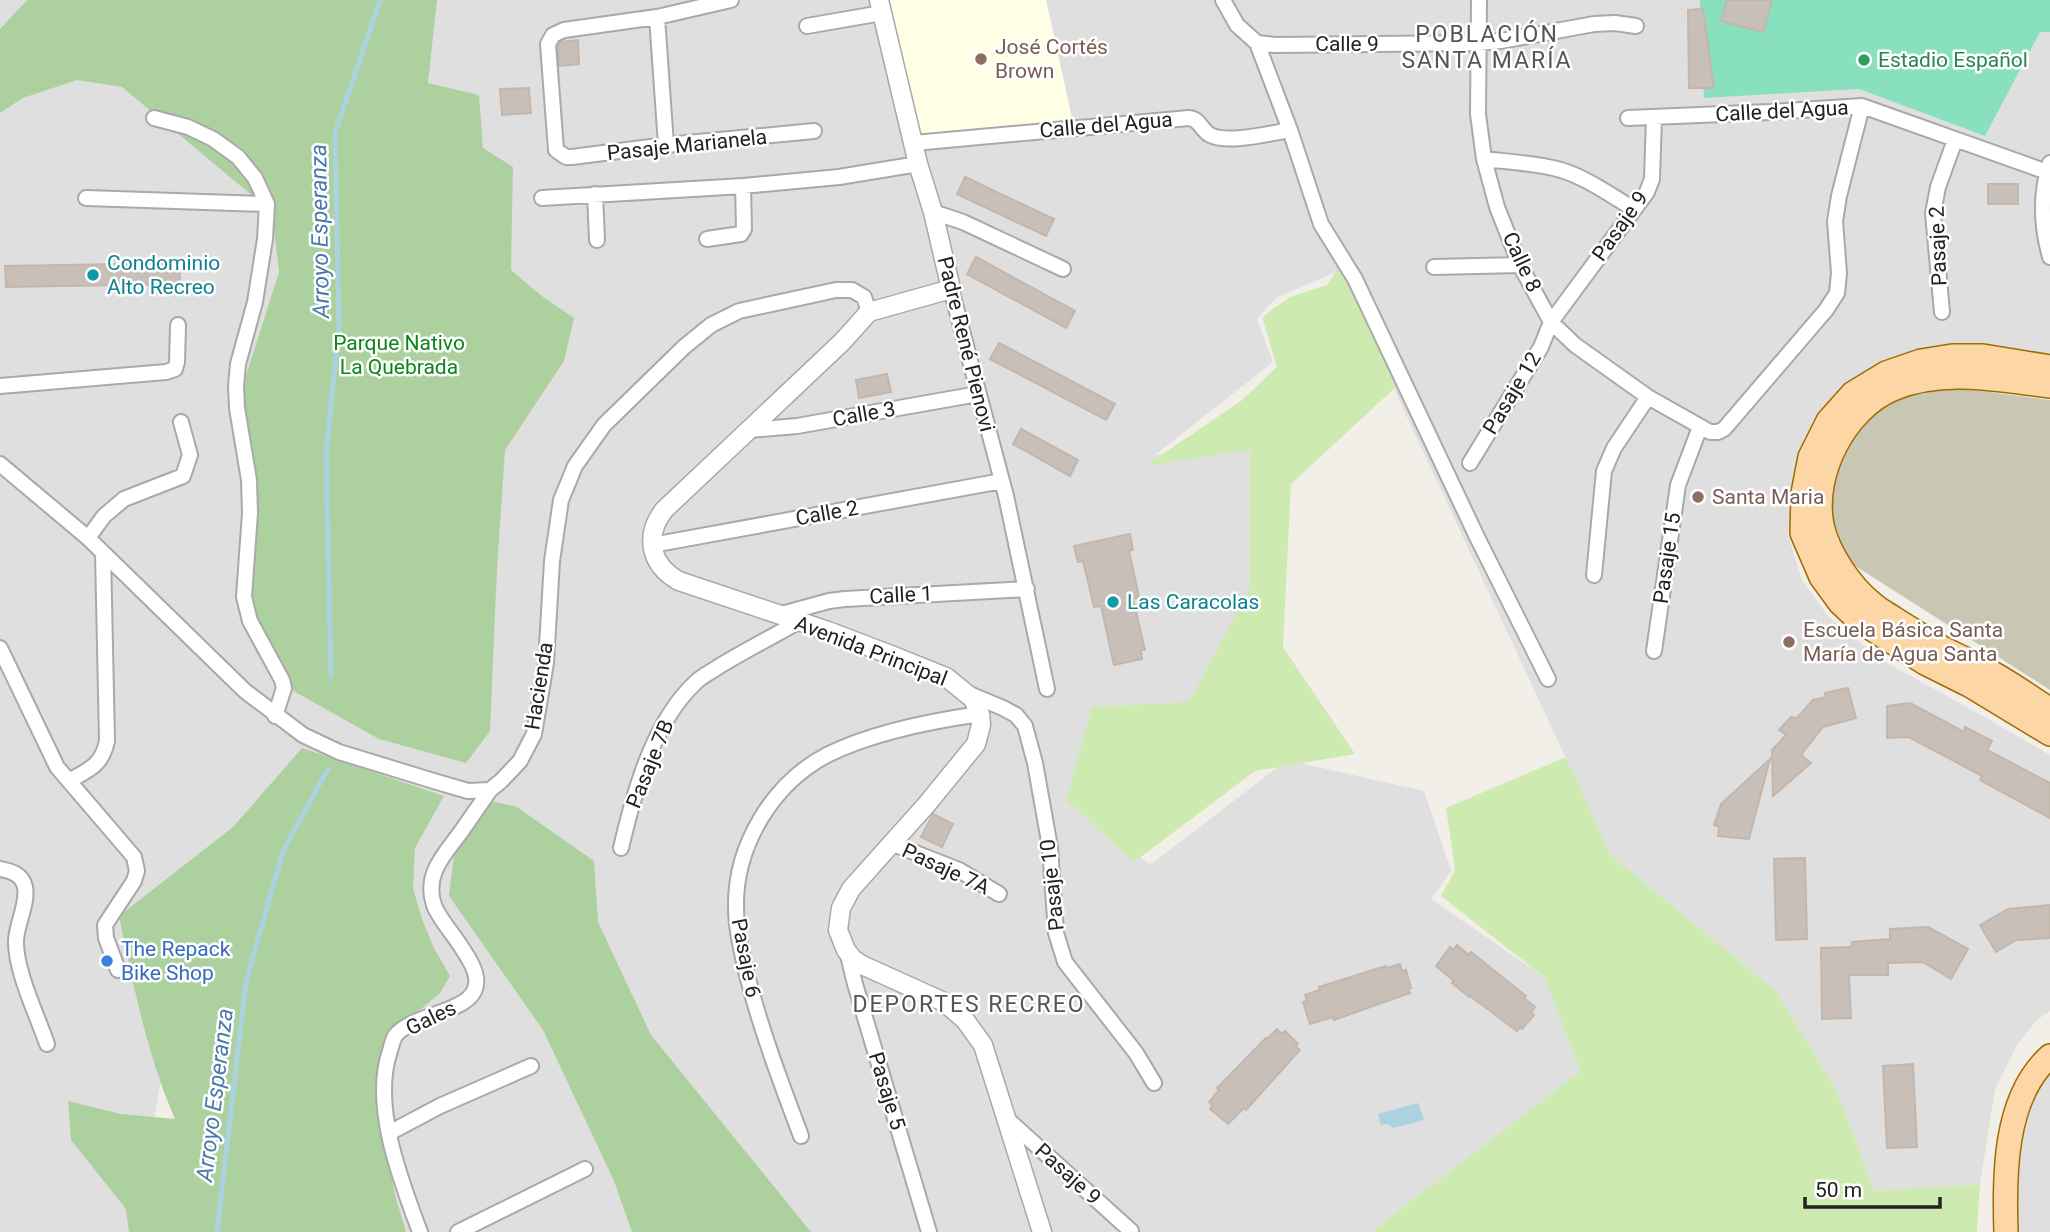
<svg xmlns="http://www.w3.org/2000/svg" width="2050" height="1232" font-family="Roboto,sans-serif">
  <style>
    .residential { fill: #e0dfdf }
    .education { fill: #ffffe5 }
    .construction { fill: #c7c7b4 }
    .grass { fill: #cdebb0 }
    .forest { fill: #add19e }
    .pitch { fill: #88e0be }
    .water { fill: #aad3df }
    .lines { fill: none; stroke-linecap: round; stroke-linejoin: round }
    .stream { stroke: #aad3df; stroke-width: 5 }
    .building { fill: #c7bfb8; stroke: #c4b6ab; stroke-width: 2 }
    .minor-casing { stroke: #a9a9a9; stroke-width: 18 }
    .tertiary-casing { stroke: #a9a9a9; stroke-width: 21 }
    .primary-casing { stroke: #a06b00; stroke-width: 26 }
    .minor { stroke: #fff; stroke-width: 14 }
    .tertiary { stroke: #fff; stroke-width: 18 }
    .primary { stroke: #fcd6a4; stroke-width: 23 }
    .education-dot { fill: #8d6e63; stroke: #fff; stroke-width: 2.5 }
    .leisure-dot { fill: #2e9e5b; stroke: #fff; stroke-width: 2.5 }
    .culture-dot { fill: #0f9aa8; stroke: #fff; stroke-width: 2.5 }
    .shop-dot { fill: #3f7fe0; stroke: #fff; stroke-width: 2.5 }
    .labels { text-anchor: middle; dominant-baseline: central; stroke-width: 5; stroke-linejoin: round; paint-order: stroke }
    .street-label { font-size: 21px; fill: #222; stroke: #fff }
    .education-label { font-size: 21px; fill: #785e54; stroke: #fff; text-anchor: start }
    .leisure-label { font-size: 21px; fill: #27864d; stroke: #fff; text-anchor: start }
    .culture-label { font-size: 21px; fill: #0d838f; stroke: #fff; text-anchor: start }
    .park-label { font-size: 21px; fill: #0c8416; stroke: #fff }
    .shop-label { font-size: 21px; fill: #366cbe; stroke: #fff; text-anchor: start }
    .neighbourhood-label { font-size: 23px; letter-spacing: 2px; fill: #555; stroke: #fff }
    .water-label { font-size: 23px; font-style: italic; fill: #4a7aab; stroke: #fff }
  </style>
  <rect width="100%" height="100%" fill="#f2efe9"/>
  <path class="residential" d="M0 0H2050V357L1984 346H1932L1882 360 1848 382 1818 415 1798 457 1788 535 1802 580 1828 616 1880 659 1976 712 2050 755V1011L2037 1020 2017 1045 1995 1090 1980 1184 1874 1191 1838 1093 1777 992 1611 855 1339 271 1276 298 1257 319 1273 362 1155 455 1255 442 1261 591 1193 724 1073 800 1150 865 1287 760 1424 791 1451 871 1431 899 1544 977 1580 1071 1371 1232H395L168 1043 133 1232H0Z
    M2050 1069V1232H2016L2014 1186 2022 1128 2045 1074Z"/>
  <path class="education" d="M888 0H1046L1072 118 922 140Z"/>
  <path class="construction" d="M1928 384 2050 400V690L1838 555 1824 484 1862 414Z"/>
  <path class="grass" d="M1342 263 1398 385 1291 484 1283 647 1355 754 1255 771 1134 862 1066 800 1092 707 1189 702 1250 587V450L1145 466 1241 401 1277 367 1262 317 1290 297 1327 285Z
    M1566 757 1611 855 1777 992 1838 1093 1874 1191 1980 1184 1977 1232H1371L1580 1071 1544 977 1441 896 1455 870 1446 808Z"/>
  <path class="forest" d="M27 0H437L428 83 479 95 483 148 513 167 511 270 543 297 574 318 564 361 505 450 497 569 490 731 466 763 379 739 295 692 257 654 236 597 257 494 242 388 279 272 272 212 122 87 77 80 23 98 0 113V29Z
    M302 748 444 796 415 848 413 888 422 919 434 948 450 976 440 993 400 1027 389 1042 380 1061 375 1090 395 1195 406 1232H129L126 1209 71 1140 68 1101 121 1114 175 1119C147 1055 133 984 119 916L233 827Z
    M491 801 517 807 594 861 598 922 651 1035 811 1232H632L614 1181 543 1030 449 896 454 855Z"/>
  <path class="pitch" d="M1700 0H2050V32H2040L1985 136 1859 89 1704 98Z"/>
  <path class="water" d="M1418 1103 1424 1120 1393 1128 1388 1124 1381 1125 1378 1114Z"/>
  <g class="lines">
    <path class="stream" d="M331 677 326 453 339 326 335 133 380 0
      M217 1232 246 981 283 851 328 769"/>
  </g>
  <path class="building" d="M1727 0H1772L1763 32 1721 21Z
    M1703 9 1714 88H1689L1688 10Z
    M578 40 579 64 559 66 558 46 560 42Z
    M529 88 531 113 502 115 500 89Z
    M965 177 1054 219 1046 236 957 194Z
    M1988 184H2018V204H1988Z
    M976 257 1075 311 1066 328 967 274Z
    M179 263 180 284 6 287 5 266Z
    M999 343 1115 404 1106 420 990 359Z
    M887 374 891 392 859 398 856 380Z
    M1021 429 1078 460 1070 476 1013 444Z
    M1130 534 1133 550 1129 551 1139 597 1133 599 1145 650H1141L1142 659 1114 665 1101 606 1094 607 1083 561 1078 562 1074 546Z
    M1848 688 1856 718 1823 727 1801 755 1811 763 1773 796 1772 750 1786 735 1779 730 1791 717 1797 718 1813 700 1826 697 1825 693Z
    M1910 703 1964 732 1965 727 1992 741 1987 750 2050 783V818L1980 780 1982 776 1909 737 1887 738V706Z
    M1770 759 1749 839 1718 836 1719 827 1714 825 1721 804Z
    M933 814 953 824 942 847 921 837Z
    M1805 858 1807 939 1776 940 1774 859Z
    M2050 905V938L2016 940 1996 952 1980 925 2008 909Z
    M1928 927 1968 949 1951 979 1923 962 1888 963V975H1849L1851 1018 1822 1019 1821 948 1851 947 1852 942 1890 939V929Z
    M1457 945 1469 955 1471 952 1526 996 1524 998 1535 1007 1531 1013 1534 1015 1522 1029 1520 1027 1517 1031 1470 996 1469 997 1452 983 1454 981 1436 966 1450 947 1453 950Z
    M1400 964 1402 971 1406 970 1411 988 1408 989 1410 993 1334 1020 1333 1017 1310 1024 1303 1002 1307 1001 1305 995 1320 990 1319 987 1386 966 1387 968Z
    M1277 1029 1282 1034 1285 1031 1298 1044 1296 1047 1300 1050 1246 1110 1244 1108 1228 1124 1210 1109 1213 1106 1209 1102 1219 1090 1217 1088 1266 1038 1267 1039Z
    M1913 1064 1917 1147 1887 1148 1883 1066Z"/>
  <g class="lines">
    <g class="minor-casing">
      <path id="minor" d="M731 0 657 17 564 30 553 35 548 44 556 150 566 157H572L666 145 814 131
        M1223 0 1237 25 1257 43 1275 45 1478 43 1501 41 1594 24 1615 23 1636 26
        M1479 0 1478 114 1484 159 1497 207 1520 265 1551 322 1575 345 1648 397 1710 432H1718L1724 429 1826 310 1837 293 1839 273 1835 221 1839 196 1862 106
        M657 17 666 145
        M807 26 882 13
        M1257 43 1290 130 1321 224 1355 279 1477 537 1548 679
        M154 118 188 127 213 139 238 157 255 178 267 204 265 239 255 302 238 364 236 386 237 408 249 480 250 513 244 597 250 621 282 680 284 688 275 716
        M1628 118 1770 112 1862 106 2050 173
        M914 143 1189 118C1200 119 1201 130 1210 135 1228 144 1271 133 1290 130
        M1484 159C1509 162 1536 163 1561 170 1587 178 1610 195 1634 209
        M2050 163C2040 194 2041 225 2050 257
        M595 194 597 240
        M86 198 267 204
        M542 198 743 186 839 177 918 164
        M933 212 963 222 1063 269
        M707 239 741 234 744 229 743 186
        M1434 267 1520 265
        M951 289 1006 496 1047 689
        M1942 312 1933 213 1938 187 1955 140
        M0 386 166 372 175 369 177 362 178 325
        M750 430 797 426 978 394
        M1470 463 1541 347 1551 322 1647 192 1652 179 1654 118
        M0 464 88 538 245 691 303 735 339 752 437 782 468 791 490 790 501 781 520 761 534 734 546 663 552 561 561 500 575 466 604 425 684 347 711 325 739 311 836 290H852L864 297 869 312
        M88 538 104 516 124 499 183 476 190 455 181 422
        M652 545 1002 481
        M1594 575 1604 471 1614 448 1648 397
        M778 615 829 601 845 599 1027 589
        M0 648 57 767 134 857 137 871 134 881 105 925 106 938 118 970
        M1654 651 1678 485 1700 427
        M967 693 1003 708 1016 715 1025 726 1035 763 1050 847 1056 933 1065 962 1136 1053 1154 1083
        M69 781C90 769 102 765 107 741L103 553
        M893 844 959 870 999 894
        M621 848C634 792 653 722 696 682 702 676 711 672 718 667 744 651 772 637 798 622
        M0 869C11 871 22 874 25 887 28 904 17 923 16 940 15 970 37 1015 47 1044
        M847 951 855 984 929 1232
        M1006 1118 1131 1231
        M389 1133 440 1106 531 1066
        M801 1136C781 1083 761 1030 747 975 742 953 736 930 736 907 735 846 772 784 827 755 871 733 931 721 980 714
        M420 1232C401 1181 371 1105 390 1051 391 1047 393 1040 395 1036 412 1013 474 1013 476 984 478 971 467 956 460 945 453 934 438 917 434 905 423 873 447 852 463 829 472 816 481 803 490 790
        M458 1232 585 1169"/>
    </g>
    <g class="tertiary-casing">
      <path id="tertiary" d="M879 0 918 164 933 212 951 289 869 312 842 342 664 510C644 536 650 565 679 581L828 631 891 655 946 677 973 699 980 714 981 725 976 744 927 804 851 889 841 908 838 930 846 950 853 959 862 965 944 1002 965 1020 983 1045 1042 1232"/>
    </g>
    <g class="primary-casing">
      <path id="primary" d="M2050 367 1983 356H1952L1921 361 1886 373 1853 393 1828 421 1810 457 1803 493 1802 533 1821 577 1840 603 1858 620 1925 663 1969 685 2050 734
        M2050 386C1998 380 1943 368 1893 389 1845 409 1812 474 1822 525 1828 553 1851 587 1873 604 1879 610 1888 614 1895 619 1908 627 1922 636 1935 644 1949 652 1964 658 1978 665 2003 678 2027 694 2050 710
        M2006 1232C2004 1175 2004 1097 2050 1056"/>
    </g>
    <use href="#minor" class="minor"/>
    <use href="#tertiary" class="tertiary"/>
    <use href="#primary" class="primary"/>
  </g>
  <g class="education-dot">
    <circle cx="981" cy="59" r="7"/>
    <circle cx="1698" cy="497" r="7"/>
    <circle cx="1789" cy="642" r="7"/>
  </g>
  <circle class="leisure-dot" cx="1864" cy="60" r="7"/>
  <g class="culture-dot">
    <circle cx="93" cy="275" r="7"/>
    <circle cx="1113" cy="602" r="7"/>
  </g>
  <circle class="shop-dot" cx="107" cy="961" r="7"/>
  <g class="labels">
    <g class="street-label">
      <text x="1347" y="44">Calle 9</text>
      <text transform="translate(1782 111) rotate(-3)">Calle del Agua</text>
      <text transform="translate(1106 125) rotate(-5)">Calle del Agua</text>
      <text transform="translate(687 145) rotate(-6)">Pasaje Marianela</text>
      <text transform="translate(1620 226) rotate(-55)">Pasaje 9</text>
      <text transform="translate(1938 246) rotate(-92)">Pasaje 2</text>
      <text transform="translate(1522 262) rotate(65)">Calle 8</text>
      <text transform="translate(966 344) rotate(76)">Padre René Pienovi</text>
      <text transform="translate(1512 393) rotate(-59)">Pasaje 12</text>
      <text transform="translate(864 414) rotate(-10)">Calle 3</text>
      <text transform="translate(827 513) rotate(-10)">Calle 2</text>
      <text transform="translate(1667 558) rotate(-82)">Pasaje 15</text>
      <text transform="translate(901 595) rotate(-3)">Calle 1</text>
      <text transform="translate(871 651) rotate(21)">Avenida Principal</text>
      <text transform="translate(539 686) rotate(-81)">Hacienda</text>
      <text transform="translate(650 764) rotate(-68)">Pasaje 7B</text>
      <text transform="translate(946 869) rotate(25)">Pasaje 7A</text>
      <text transform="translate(1052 885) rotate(-96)">Pasaje 10</text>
      <text transform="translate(746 958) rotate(79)">Pasaje 6</text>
      <text transform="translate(431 1018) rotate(-26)">Gales</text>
      <text transform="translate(887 1091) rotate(73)">Pasaje 5</text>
      <text transform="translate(1068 1174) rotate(42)">Pasaje 9</text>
    </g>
    <g class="education-label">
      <text x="995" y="47">José Cortés<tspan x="995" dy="24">Brown</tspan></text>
      <text x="1712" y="497">Santa Maria</text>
      <text x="1803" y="630">Escuela Básica Santa<tspan x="1803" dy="24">María de Agua Santa</tspan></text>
    </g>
    <g class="leisure-label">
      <text x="1878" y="60">Estadio Español</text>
    </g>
    <g class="culture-label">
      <text x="107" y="263">Condominio<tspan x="107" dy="24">Alto Recreo</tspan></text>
      <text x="1127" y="602">Las Caracolas</text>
    </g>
    <g class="park-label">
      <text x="399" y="343">Parque Nativo<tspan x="399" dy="24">La Quebrada</tspan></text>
    </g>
    <g class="shop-label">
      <text x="121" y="949">The Repack<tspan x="121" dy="24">Bike Shop</tspan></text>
    </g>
    <g class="neighbourhood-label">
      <text x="1487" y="34">POBLACIÓN<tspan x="1487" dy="26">SANTA MARÍA</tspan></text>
      <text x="969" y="1004">DEPORTES RECREO</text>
    </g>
    <g class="water-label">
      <text transform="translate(320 231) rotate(-91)">Arroyo Esperanza</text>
      <text transform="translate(215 1095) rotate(-83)">Arroyo Esperanza</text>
    </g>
  </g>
  <path d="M1805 1197v10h135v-10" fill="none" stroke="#222222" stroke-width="3.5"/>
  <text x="1815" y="1197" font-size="21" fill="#222222" stroke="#ffffff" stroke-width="5" paint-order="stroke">50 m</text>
</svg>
